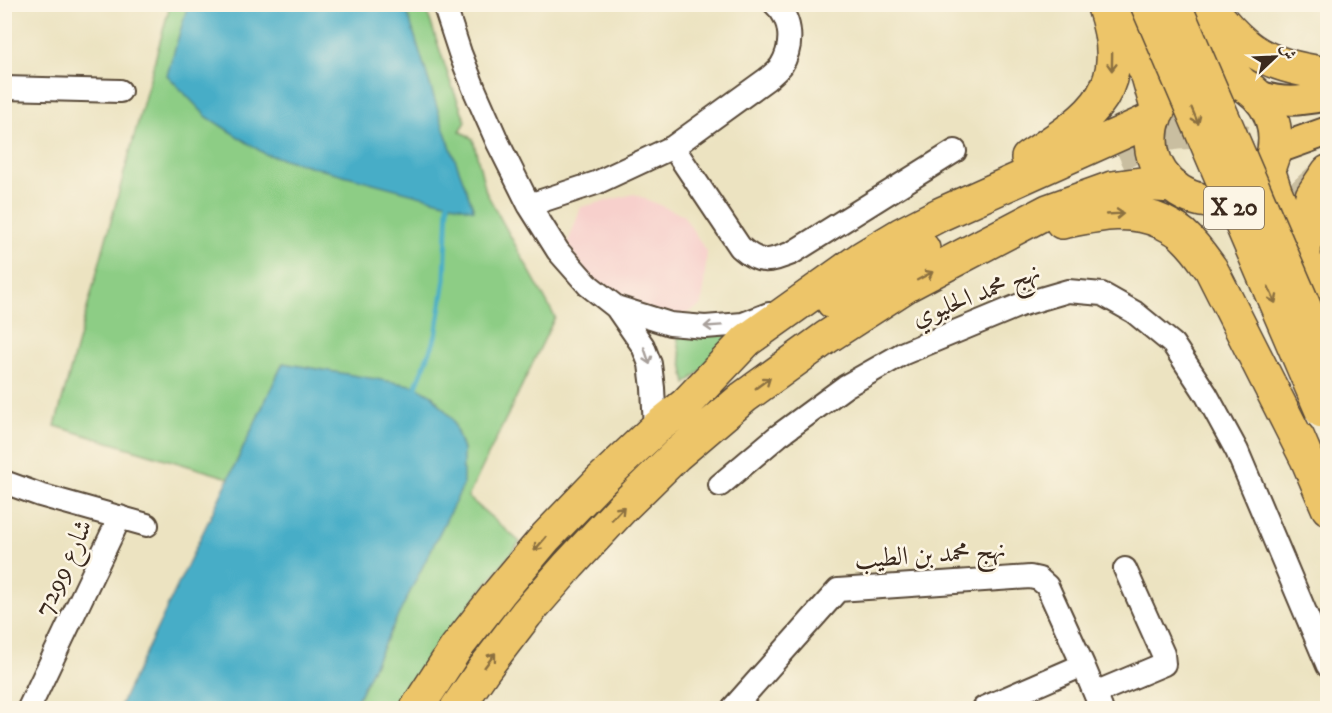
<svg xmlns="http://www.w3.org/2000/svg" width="1332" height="713" font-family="'IM FELL DW Pica',Amiri,serif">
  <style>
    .built { fill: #f7d0cc }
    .green { fill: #8dcd85; stroke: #647c52; stroke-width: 1.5 }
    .water { fill: #47adc7; stroke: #416c72; stroke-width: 1.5 }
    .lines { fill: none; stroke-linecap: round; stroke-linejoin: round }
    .stream { stroke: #47adc7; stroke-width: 5 }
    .highway-tunnel { stroke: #c9bea0; stroke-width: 33; stroke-dasharray: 33 16; stroke-linecap: butt }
    .minor-casing { stroke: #564636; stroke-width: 26 }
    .major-casing { stroke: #564636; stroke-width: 32 }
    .highway-casing { stroke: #564636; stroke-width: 36 }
    .minor { stroke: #fff; stroke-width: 22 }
    .major { stroke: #edc569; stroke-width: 28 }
    .highway { stroke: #edc569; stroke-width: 33 }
    .highway-bridge-casing { stroke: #564636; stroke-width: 36; stroke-linecap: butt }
    .highway-bridge { stroke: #edc569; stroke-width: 33 }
    .oneway { stroke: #8b7040 }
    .oneway2 { stroke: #a79f9a }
    .labels { text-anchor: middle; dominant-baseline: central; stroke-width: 5; stroke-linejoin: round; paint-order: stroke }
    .shield { fill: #fcf5e5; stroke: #75675a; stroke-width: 1.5 }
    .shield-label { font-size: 24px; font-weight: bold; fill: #3b2a1e }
    .street-label { font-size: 26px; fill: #3b2a1e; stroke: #fcf5e5 }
  </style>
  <rect width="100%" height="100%" fill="#fcf5e5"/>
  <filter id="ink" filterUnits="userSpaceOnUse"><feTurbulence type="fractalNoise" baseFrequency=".0167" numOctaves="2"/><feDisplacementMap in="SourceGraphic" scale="12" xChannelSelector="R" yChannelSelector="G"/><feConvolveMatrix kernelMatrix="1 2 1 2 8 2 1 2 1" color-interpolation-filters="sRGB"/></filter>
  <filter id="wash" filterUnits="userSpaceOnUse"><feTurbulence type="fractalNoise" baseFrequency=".008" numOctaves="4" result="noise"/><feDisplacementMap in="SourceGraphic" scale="24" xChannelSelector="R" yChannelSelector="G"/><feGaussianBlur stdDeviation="1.35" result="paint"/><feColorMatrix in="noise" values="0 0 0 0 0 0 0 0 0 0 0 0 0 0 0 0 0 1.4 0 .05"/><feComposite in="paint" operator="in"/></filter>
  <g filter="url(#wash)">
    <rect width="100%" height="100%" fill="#ece3c1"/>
    <path class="built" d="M634 194 683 215 707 252 702 305 676 319 636 307 597 286 567 245 581 207Z"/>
    <path class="green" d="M170 5H425L450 81 466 122 460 131 473 139 486 192 555 317 468 497 520 542 443 639 399 708H353L393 626 463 450 453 420 432 395 283 363 229 478 55 426Z
      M743 332 686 384 677 335Z"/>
    <path class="water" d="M188 5H405L445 132 474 210 265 154 207 117 167 75Z
      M283 363 416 386 432 395 453 420 463 450V486L393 626 353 708H119L229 478Z"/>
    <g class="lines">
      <path class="stream" d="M416 386 436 336 445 279 448 203"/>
    </g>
  </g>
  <g filter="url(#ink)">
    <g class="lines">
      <path class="highway-tunnel" d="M1118 155C1131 149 1146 140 1160 136 1214 124 1276 144 1308 191 1316 203 1322 215 1328 228"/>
      <g class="minor-casing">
        <path id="minor" d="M444 4 460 53 475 91 498 143 529 205 558 251 588 285 616 307 643 346 650 364 653 388 655 429
          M4 88 120 91
          M673 147 740 247C760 265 768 262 792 253L955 151
          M529 205 596 183 673 147 767 79C772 75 777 71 781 66 793 47 793 20 775 4
          M616 307 670 324 705 327 743 324 769 314
          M4 482 40 495 147 525
          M720 485 778 436 846 386 904 353 1020 305 1068 291 1102 294 1134 312 1173 344 1206 394 1237 451 1328 666
          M1095 693 1164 664 1163 654 1125 569
          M29 708 120 517
          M733 708 838 590 1030 577 1039 579 1047 586 1083 665 1101 708
          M984 708 1083 665"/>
      </g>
      <g class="major-casing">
        <path id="major" d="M1258 95C1286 104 1300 101 1328 96
          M1275 150 1328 131"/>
      </g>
      <g class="highway-casing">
        <path id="highway" d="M1195 4 1215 52 1226 68 1242 84
          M1208 4C1220 20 1232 34 1247 46 1269 64 1301 70 1328 74
          M1117 9 1148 76 1158 111
          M1151 139a62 62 0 1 1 124 0a62 62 0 1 1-124 0Z
          M1028 158C1094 115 1133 91 1103 4
          M1268 169 1275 191 1328 314
          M1062 222C1097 215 1129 207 1162 222 1170 226 1179 230 1185 237 1195 246 1203 258 1211 269L1307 459
          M1304 256 1306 223 1312 196 1328 172
          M833 302 923 249
          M1298 438 1328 508
          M417 708 456 648 499 593 546 537 599 482 655 429 686 404 747 340 862 258 902 234 941 214 1155 118
          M457 708 484 669 526 614 569 565 624 506 676 455 744 397 827 337 909 284 1048 211 1112 188 1141 184 1173 186"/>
      </g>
      <use href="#minor" class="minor"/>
      <use href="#major" class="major"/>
      <use href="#highway" class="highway"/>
      <g class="highway-bridge-casing">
        <path id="highway-bridge" d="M1147 4 1322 411
          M1174 4 1328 362"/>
      </g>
      <use href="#highway-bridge" class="highway-bridge"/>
    </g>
    <defs><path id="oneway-shaft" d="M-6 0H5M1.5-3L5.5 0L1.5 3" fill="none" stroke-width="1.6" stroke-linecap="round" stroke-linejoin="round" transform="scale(1.5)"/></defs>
    <g class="oneway">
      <use href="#oneway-shaft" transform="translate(1112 62) rotate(91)"/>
      <use href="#oneway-shaft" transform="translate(1195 116) rotate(67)"/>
      <use href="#oneway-shaft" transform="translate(1115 214) rotate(-3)"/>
      <use href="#oneway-shaft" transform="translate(925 276) rotate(-28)"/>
      <use href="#oneway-shaft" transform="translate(1272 295) rotate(67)"/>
      <use href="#oneway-shaft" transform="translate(763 383) rotate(-36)"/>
      <use href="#oneway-shaft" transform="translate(618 513) rotate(-47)"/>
      <use href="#oneway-shaft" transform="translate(540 544) rotate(130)"/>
      <use href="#oneway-shaft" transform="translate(490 660) rotate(-53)"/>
    </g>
    <g class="oneway2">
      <use href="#oneway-shaft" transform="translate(713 326) rotate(176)"/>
      <use href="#oneway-shaft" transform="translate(647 356) rotate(71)"/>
    </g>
  </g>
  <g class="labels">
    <rect class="shield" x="1204" y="187" width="60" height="42" rx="4.5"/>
    <g class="shield-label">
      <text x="1234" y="208">X 20</text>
    </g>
    <g class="street-label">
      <text transform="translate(976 295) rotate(-21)">نهج محمد الحليوي</text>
      <text transform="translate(930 555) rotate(-4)">نهج محمد بن الطيب</text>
      <text transform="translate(64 568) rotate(-65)">شارع 7299</text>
    </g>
  </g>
  <rect width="1332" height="713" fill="none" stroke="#fcf5e5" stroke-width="24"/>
  <g transform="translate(1275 57) rotate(67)" stroke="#fcf5e5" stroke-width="4.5" paint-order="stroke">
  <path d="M0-4.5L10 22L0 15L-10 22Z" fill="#3b2a1e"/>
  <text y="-9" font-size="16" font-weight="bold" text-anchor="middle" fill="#3b2a1e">ش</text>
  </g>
</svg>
